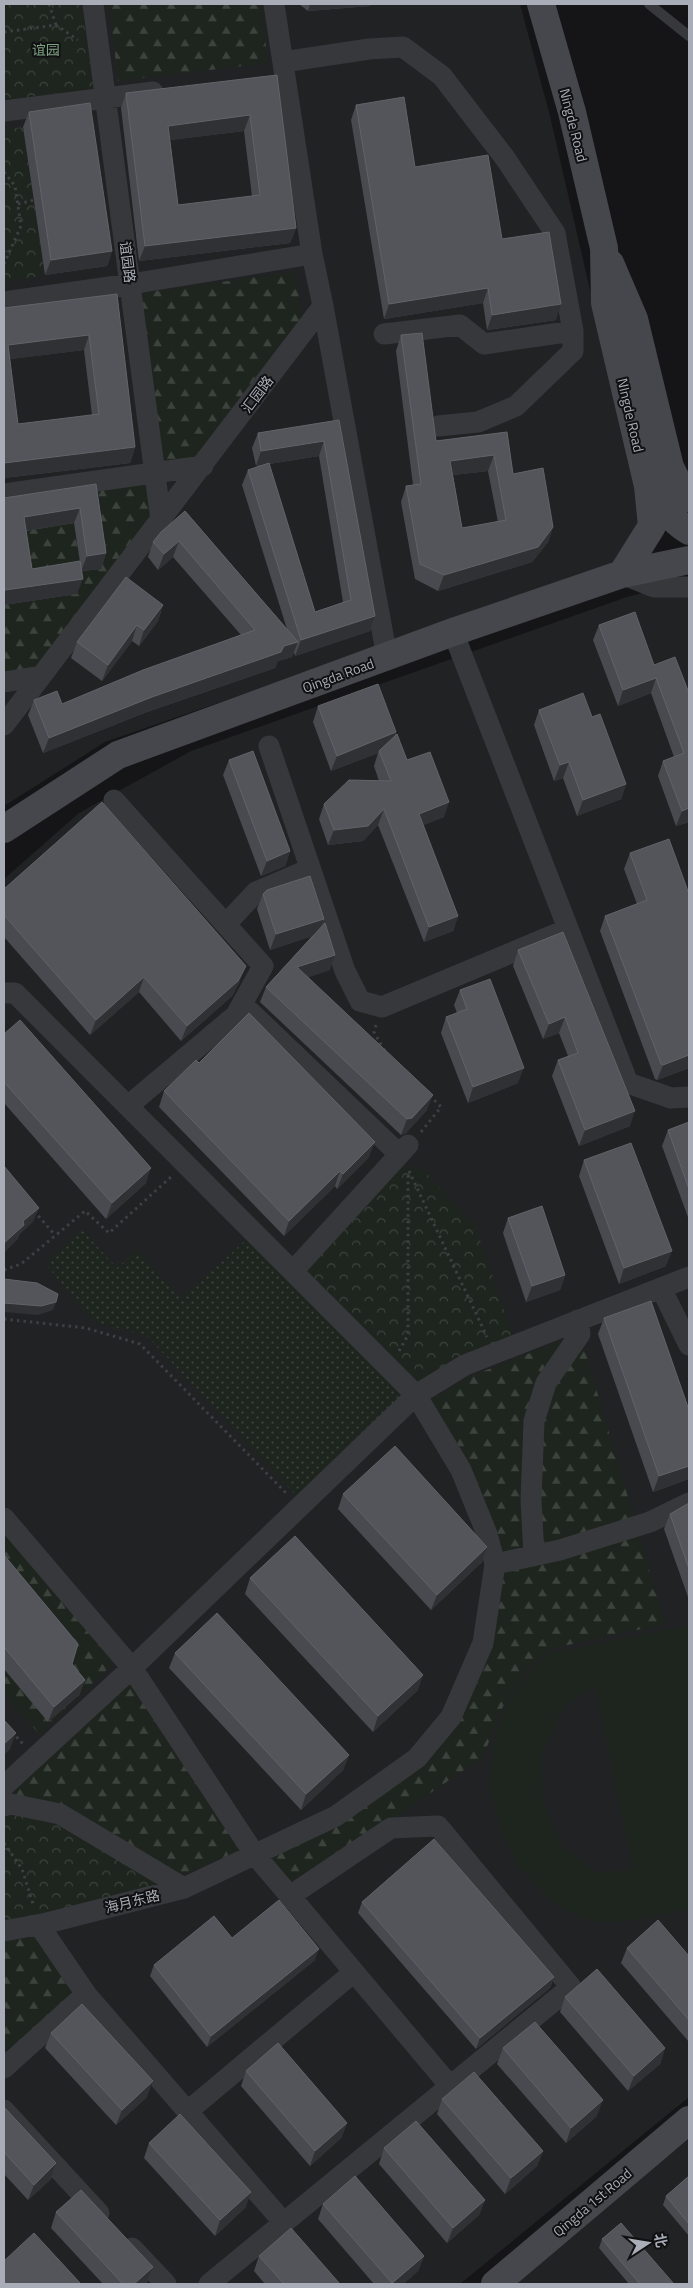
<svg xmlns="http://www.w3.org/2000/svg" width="693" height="2288" font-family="'Titillium Web','Noto Sans SC',sans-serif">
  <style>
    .built { fill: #212224 }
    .grass { fill: url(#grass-dots) }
    .forest { fill: url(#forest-firs) }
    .park { fill: url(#park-crowns) }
    .pitch { fill: #1e251e; fill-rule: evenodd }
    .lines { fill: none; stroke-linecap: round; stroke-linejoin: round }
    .path { stroke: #3d3f43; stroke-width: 3; stroke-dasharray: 2.5 4; stroke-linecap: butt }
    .lane { stroke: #37383c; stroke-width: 10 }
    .street { stroke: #37383c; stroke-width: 21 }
    .secondary { stroke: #45474c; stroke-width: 28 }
    .wall { fill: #494a4f; fill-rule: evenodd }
    .shaded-wall { fill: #303134 }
    .building { fill: #53555a; stroke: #616369; fill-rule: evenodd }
    .labels { text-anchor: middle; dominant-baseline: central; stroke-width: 4; stroke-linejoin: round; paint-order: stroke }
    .park-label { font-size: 14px; fill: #7fa281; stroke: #101012 }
    .street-label { font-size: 14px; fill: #a8adb7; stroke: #101012 }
  </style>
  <defs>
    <pattern id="grass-dots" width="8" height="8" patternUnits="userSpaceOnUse" patternTransform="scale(1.25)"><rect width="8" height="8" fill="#1e251e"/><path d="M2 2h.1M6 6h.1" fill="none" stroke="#3c423c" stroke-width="1.8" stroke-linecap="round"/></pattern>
    <pattern id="forest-firs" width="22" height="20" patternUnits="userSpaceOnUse" patternTransform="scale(1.25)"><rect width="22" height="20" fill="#1e251e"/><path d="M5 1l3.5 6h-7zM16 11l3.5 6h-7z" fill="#3c423c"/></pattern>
    <pattern id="park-crowns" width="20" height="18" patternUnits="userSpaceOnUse" patternTransform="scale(1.25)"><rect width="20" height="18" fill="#1e251e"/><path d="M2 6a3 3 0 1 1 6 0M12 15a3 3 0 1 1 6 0" fill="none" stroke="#3c423c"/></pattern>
  </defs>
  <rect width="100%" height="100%" fill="#151517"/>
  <path class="built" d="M4 4H520L550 116 644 525 620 564 105 742 4 806Z
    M689 581V2097L460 2284H4V879L79 813 191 751 627 597Z
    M689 2139V2284H508Z"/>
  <path class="grass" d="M82 1230 117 1268 137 1250 181 1299 249 1237 408 1395 301 1501 147 1336 93 1321 48 1267 49 1260Z"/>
  <path class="forest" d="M109 4H261L268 63 118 81Z
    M295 272 303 323 200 456 161 462 141 293Z
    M150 478 155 519 39 670 4 675V605L26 584 18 532 74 523 81 571 101 568 90 499 4 500Z
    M580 1334 635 1521 500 1555 429 1401 468 1377Z
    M638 1531 665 1624 549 1649 524 1671 501 1710 483 1757 293 1887 266 1857 457 1719 500 1569Z
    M4 1532 115 1662 39 1734 4 1694Z
    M133 1680 244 1849 178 1876 6 1796Z
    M37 1933 80 1994 4 2063V2022L11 2015 4 2006V1938Z"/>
  <path class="park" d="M4 4H81L94 88 4 101Z
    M23 127 45 275 4 282V130Z
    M398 1164 423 1170 475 1226 514 1338 418 1386 302 1271Z
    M4 1811 57 1820 162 1884 46 1915 4 1922Z"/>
  <path class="pitch" d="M689 1625V1909L630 1921 600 1922 579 1917 554 1904 517 1864 503 1836 489 1786 493 1744 504 1709 521 1680 547 1654ZM595 1686 633 1870H632L596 1872 563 1847 543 1803 542 1753 564 1707Z"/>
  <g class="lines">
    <path class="path" d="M49 4 56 25
      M4 32 56 25 78 40
      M4 172 15 186 21 226 4 264
      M18 204 34 200
      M376 1025 374 1032 386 1053
      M421 1132 441 1107 430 1096
      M409 1171 487 1337
      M34 1211 55 1235
      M4 1270 21 1264 85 1211 109 1233 172 1176
      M4 1319 86 1328 140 1344 287 1494
      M399 1351 408 1335V1175
      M12 1732 23 1744
      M4 1843 22 1869 34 1907"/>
    <path class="lane" d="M649 4 689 36"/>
    <path class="street" d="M93 4 161 520
      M283 62 369 49 403 47 442 76 505 158 555 233 573 331 484 344 460 325 384 334
      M4 111 153 92
      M4 302 131 284 312 254
      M323 306 387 657
      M438 426 478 422 516 406 573 351V331
      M4 494 203 466
      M622 574 654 587H689
      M453 632 628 1083 671 1098 689 1097
      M4 682 41 676
      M4 725 323 306 312 254 274 4
      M269 746 345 971 360 1001 382 1007 568 929
      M114 800 263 966 236 1015 128 1106
      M226 924 256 892 310 869
      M4 993H15L416 1395 461 1470 487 1534 495 1564 483 1643 451 1717 417 1758 336 1816 184 1888 47 1923 4 1931
      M242 1004 399 1154
      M293 1271 408 1145
      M661 1288 689 1345
      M4 1518 132 1668 255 1855 290 1896 391 1828 438 1826 571 1987 209 2284
      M534 1556 531 1500 534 1421 546 1383 580 1334 578 1320
      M495 1564 560 1550 650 1522 689 1503
      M4 1786 132 1668 416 1395 465 1365 689 1277
      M4 1806 11 1804 60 1814 184 1888
      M290 1896 450 2086
      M86 1994 284 2223
      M4 2068 86 1994 39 1925
      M4 2110 99 2213
      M188 2111 354 1972
      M132 2248 166 2284"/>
    <path class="secondary" d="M541 4 572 112 604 248 605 303 648 486 652 526 622 574
      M610 263 634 319 670 467 680 487 689 498
      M651 485C661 505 670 519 689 531
      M4 829 118 755 453 632 622 574 689 560
      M495 2284 689 2120"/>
  </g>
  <path class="wall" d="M299 4H371L370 6 308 11Z
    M277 75 296 228 290 243 139 261 121 108 126 93ZM244 131 252 196 178 205 170 140Z
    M356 105 415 167 502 239 556 320 487 330 483 303 384 319 351 120Z
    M29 112 112 251 107 266 45 275 23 127Z
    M117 294 135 447 130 463 4 478V308ZM84 350 92 415 18 424 10 359Z
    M401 335 436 441 507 432 513 474 553 527 548 542 532 562 438 591 415 579 401 502 406 486 413 485 396 351ZM488 471 498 522 462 528 453 475Z
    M339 420 375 616 370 631 295 656 294 652 292 657 278 661 275 668 147 712 43 753 28 715 34 700 62 704 241 635 173 557 158 570 148 557 153 542 185 511 287 629 242 485 248 470 260 466H256L252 448 258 433ZM319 456 343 602 315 612 269 464Z
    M96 484 106 553 101 569 82 571 77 594 4 605V498ZM74 523 80 562 32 569 26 531Z
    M163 605 158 621 139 646 132 641 102 681 71 658 77 642Z
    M599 625 654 665 689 693V822L676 826 658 776 663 761 674 757 651 693 618 706 593 640Z
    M318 706 396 732V735L407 760 444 817 423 825 458 916 453 931 424 942 378 825 363 841 328 845 319 819 324 804 379 781 374 766 378 753 331 771 313 722Z
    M539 710 626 784 621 799 577 816 563 778 554 781 534 725Z
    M229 760 290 851 285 866 261 876 223 775Z
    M630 853 689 894V1068L657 1080 655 1079 600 931 605 916 637 904 624 869Z
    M4 889 240 981 232 996 181 1041 139 992 90 1035 4 937Z
    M263 894 324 919 321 927 330 970 308 977 427 1110 406 1133 401 1135 260 1002 266 987 312 936 270 950 257 909Z
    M563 932 630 1126 579 1146 552 1076 558 1060 568 1056 559 1033 543 1039 513 966 518 950Z
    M460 990 518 1083 468 1103 441 1033 446 1017 457 1013 454 1005Z
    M4 1034 146 1183 106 1219 4 1103Z
    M199 1063 369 1157 337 1189 335 1186 284 1236 159 1107 164 1091Z
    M689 1122V1220L662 1146 668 1130Z
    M584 1160 666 1266 619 1284 579 1176Z
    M508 1218 565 1275 560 1290 526 1302 503 1233Z
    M604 1318 689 1410V1479L653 1492 598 1334Z
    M343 1494 482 1562 431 1610 338 1509Z
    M689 1503V1597H688L664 1529 670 1514Z
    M4 1555 72 1664 85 1680 79 1695 48 1722 4 1669Z
    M250 1578 418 1690 373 1732 245 1594Z
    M175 1653 349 1755 343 1770 301 1810 169 1668Z
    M362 1902 554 1977 550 1988 476 2049 358 1913Z
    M232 1938 315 1960 207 2047 150 1976 154 1965Z
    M627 1948 689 1956V2042L621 1963Z
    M565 1997 665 2048 660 2064 628 2091 560 2012Z
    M51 2033 147 2097 116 2125 45 2048Z
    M503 2048 597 2116 566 2143 497 2064Z
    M246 2071 347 2123 341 2138 310 2166 241 2086Z
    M442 2099 543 2151 537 2166 505 2194 437 2114Z
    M4 2107 56 2163 51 2179 28 2200 4 2174Z
    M149 2143 246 2207 215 2236 144 2158Z
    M384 2148 485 2200 479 2215 447 2243 379 2164Z
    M689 2176V2236L663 2205 666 2196Z
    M323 2204 424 2256 418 2271 403 2284H374L318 2219Z
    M56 2212 153 2267 147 2282 145 2284H103L51 2228Z
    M602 2239 674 2284H629L599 2248Z
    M259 2256 340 2284H265L254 2271Z"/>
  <path class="shaded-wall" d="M310 4H371L370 6 308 11Z
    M250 115 244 131 163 141 168 126Z
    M296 228 290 243 139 261 145 246Z
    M112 251 107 266 45 275 51 260Z
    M488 288 483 303 384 319 389 304Z
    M561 304 556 320 487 330 492 315Z
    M89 335 84 350 4 360 8 345Z
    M324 441 319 456 256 466 261 451Z
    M135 447 130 463 4 478V463Z
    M494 455 488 471 445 476 450 461Z
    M80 508 74 523 18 532 24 517Z
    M553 527 548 542 532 562 438 591 444 575Z
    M179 541 173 557 158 570 164 554Z
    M106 553 101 569 81 571 87 556Z
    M83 579 77 594 4 605V593L5 590Z
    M163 605 158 621 139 646 144 630Z
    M375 616 370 631 295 656 301 640Z
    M137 625 132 641 102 681 108 665Z
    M298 642 292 657 278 661 275 668 147 712 43 753 49 738 152 697 284 646Z
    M656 678 651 693 618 706 623 690Z
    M396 732 391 748 379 751 378 753 331 771 337 756Z
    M569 762 563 778 554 781 560 765Z
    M626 784 621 799 577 816 583 800Z
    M449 802 444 817 413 829 419 814Z
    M689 808V822L676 826 682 811Z
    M384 809 378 825 363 841 328 845 334 830Z
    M290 851 285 866 261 876 267 861Z
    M458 916 453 931 424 942 429 927Z
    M324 919 318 934 270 950 276 934Z
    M335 955 330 970 291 983 297 967Z
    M246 966 240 981 232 996 181 1041 187 1026Z
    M144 977 139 992 90 1035 96 1020Z
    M565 1017 559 1033 543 1039 549 1024Z
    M689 1055V1068L657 1080 663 1065Z
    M524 1068 518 1083 468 1103 473 1087Z
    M433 1095 427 1110 406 1133 401 1135 407 1119Z
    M635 1111 630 1126 579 1146 585 1130Z
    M375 1142 369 1157 337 1189 343 1174Z
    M151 1168 146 1183 106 1219 112 1203Z
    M340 1171 335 1186 284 1236 289 1221Z
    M39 1208 33 1222 20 1234 18 1239 4 1253V1243L23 1221Z
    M672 1251 666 1266 619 1284 624 1268Z
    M565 1275 560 1290 526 1302 532 1286Z
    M56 1302 53 1310 38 1315 4 1312V1303Z
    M689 1466V1479L653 1492 659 1476Z
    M487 1547 482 1562 431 1610 437 1595Z
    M423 1675 418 1690 373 1732 378 1716Z
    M85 1680 79 1695 48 1722 54 1707Z
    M16 1733 10 1749 5 1754 4 1756V1744Z
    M349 1755 343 1770 301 1810 306 1794Z
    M319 1949 315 1960 207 2047 211 2036Z
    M554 1977 550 1988 476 2049 480 2038Z
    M665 2048 660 2064 628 2091 634 2076Z
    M153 2081 147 2097 116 2125 122 2110Z
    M603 2100 597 2116 566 2143 571 2128Z
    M347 2123 341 2138 310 2166 315 2151Z
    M543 2151 537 2166 505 2194 511 2178Z
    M56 2163 51 2179 28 2200 34 2185Z
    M251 2192 246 2207 215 2236 220 2220Z
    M485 2200 479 2215 447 2243 453 2228Z
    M424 2256 418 2271 403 2284H392Z
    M153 2267 147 2282 145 2284H134Z"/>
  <path class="building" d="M277 75 296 228 145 246 126 93ZM250 115 260 195 178 205 168 126Z
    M404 97 415 167 488 155 502 239 549 232 561 304 492 315 488 288 389 304 356 105Z
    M90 103 112 251 51 260 29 112Z
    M117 294 135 447 4 463V308ZM89 335 99 414 18 424 8 345Z
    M422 333 436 441 507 432 513 474 543 468 553 527 538 547 444 575 420 564 406 486 421 484 401 335ZM494 455 506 520 462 528 450 461Z
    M339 420 375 616 301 640 248 470 269 463 315 612 351 600 324 441 261 451 258 433Z
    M96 484 106 553 87 556 80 508 24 517 32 569 80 561 83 579 5 590 4 584V498Z
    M185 511 298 642 284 646 281 652 152 697 49 738 34 700 57 691 62 704 143 670 255 630 179 541 164 554 153 542 161 532Z
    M126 577 163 605 144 630 137 625 108 665 77 642Z
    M635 612 654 665 675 657 689 693V808L682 811 663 761 684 753 656 678 623 690 599 625Z
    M378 684 396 732 337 756 318 706Z
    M583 693 592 717 600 714 626 784 583 800 569 762 560 765 539 710Z
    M397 734 407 760 430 752 449 802 419 814 458 916 429 927 384 809 368 826 334 830 324 804 349 780 391 781 379 751Z
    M253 751 290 851 267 861 229 760Z
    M102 802 246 966 238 981 187 1026 144 977 96 1020 4 915V889Z
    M669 839 689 894V1055L663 1065 661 1064 605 916 647 900 630 853Z
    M310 876 324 919 276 934 263 894 267 890Z
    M325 923 335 955 297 967 433 1095 412 1118 407 1119 266 987Z
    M563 932 635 1111 585 1130 558 1060 578 1053 565 1017 549 1024 518 950Z
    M490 979 524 1068 473 1087 446 1017 467 1009 460 990Z
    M249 1013 375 1142 343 1174 340 1171 289 1221 164 1091 196 1060 199 1063Z
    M20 1020 151 1168 112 1203 4 1082V1034Z
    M689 1122V1189L668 1130Z
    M631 1143 672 1251 624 1268 584 1160Z
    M4 1166 39 1208 23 1221 24 1225 4 1243Z
    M542 1206 565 1275 532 1286 508 1218Z
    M4 1279 37 1283 58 1294 56 1302 41 1306 4 1303Z
    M651 1301 689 1410V1466L659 1476 604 1318Z
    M395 1446 487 1547 437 1595 343 1494Z
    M689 1503V1569L670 1514Z
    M295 1536 423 1675 378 1716 250 1578Z
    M4 1555 78 1644 72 1664 85 1680 54 1707 4 1647Z
    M217 1613 349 1755 306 1794 175 1653Z
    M4 1720 16 1733 4 1744Z
    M434 1839 554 1977 480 2038 362 1902Z
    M279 1900 319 1949 211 2036 154 1965 214 1916 232 1938Z
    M658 1920 689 1956V2020L627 1948Z
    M597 1969 665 2048 634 2076 565 1997Z
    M82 2004 153 2081 122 2110 51 2033Z
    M535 2022 603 2100 571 2128 503 2048Z
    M278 2043 347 2123 315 2151 246 2071Z
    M474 2072 543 2151 511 2178 442 2099Z
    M4 2107 56 2163 34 2185 4 2152Z
    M180 2114 251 2192 220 2220 149 2143Z
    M416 2121 485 2200 453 2228 384 2148Z
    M355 2176 424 2256 392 2283 323 2204Z
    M689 2176V2224L666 2196Z
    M81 2190 153 2267 134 2284H123L56 2212Z
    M621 2223 674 2284H640L602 2239Z
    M291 2228 340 2284H284L259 2256Z
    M34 2233 81 2284H4V2261Z"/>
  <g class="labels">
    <g class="park-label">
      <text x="46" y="49">谊园</text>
    </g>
    <g class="street-label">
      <text transform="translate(574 125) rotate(76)">Ningde Road</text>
      <text transform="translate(128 262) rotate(83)">谊园路</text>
      <text transform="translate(257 394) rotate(-53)">汇园路</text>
      <text transform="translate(631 415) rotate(77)">NIngde Road</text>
      <text transform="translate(338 675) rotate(-20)">Qingda Road</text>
      <text transform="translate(132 1901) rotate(-14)">海月东路</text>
      <text transform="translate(592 2202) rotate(-40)">Qingda 1st Road</text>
    </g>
  </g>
  <rect width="693" height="2288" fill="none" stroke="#a8adb7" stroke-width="10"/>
  <g transform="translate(648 2243) rotate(78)" stroke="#101012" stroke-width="4" paint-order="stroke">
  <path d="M0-4L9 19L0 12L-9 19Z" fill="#a8adb7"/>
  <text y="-8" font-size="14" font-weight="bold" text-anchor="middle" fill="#a8adb7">北</text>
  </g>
</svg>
